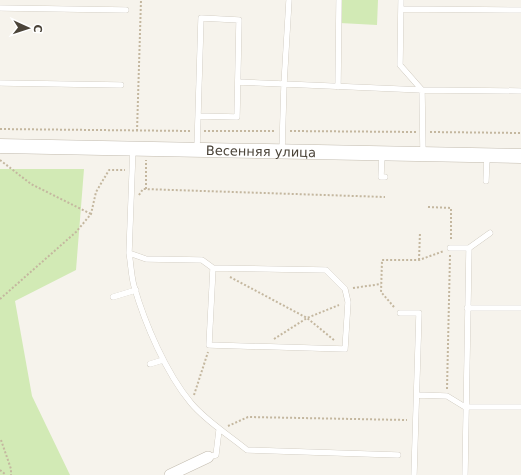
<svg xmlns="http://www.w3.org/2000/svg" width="521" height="475" font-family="'DejaVu Sans',sans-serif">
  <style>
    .green { fill: #d2eab5 }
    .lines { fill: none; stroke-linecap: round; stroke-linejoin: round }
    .service-casing { stroke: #c2bbae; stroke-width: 6 }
    .minor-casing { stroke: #c2bbae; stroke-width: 12 }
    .tertiary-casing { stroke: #c2bbae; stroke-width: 15 }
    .path { stroke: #c4b79f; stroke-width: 2; stroke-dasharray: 2 2; stroke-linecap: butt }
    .service { stroke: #fff; stroke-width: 5.5 }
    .minor { stroke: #fff; stroke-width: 11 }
    .tertiary { stroke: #fff; stroke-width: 14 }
    .labels { text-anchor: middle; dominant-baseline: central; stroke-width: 3; stroke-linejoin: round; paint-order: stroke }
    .street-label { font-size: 13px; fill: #4b4439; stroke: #fff }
  </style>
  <rect width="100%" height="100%" fill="#f6f3ec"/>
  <path class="green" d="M341 0H378L377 25 340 23Z
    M0 169H84L76 270 15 301 32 396 70 475H0Z"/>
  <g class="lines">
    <g class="service-casing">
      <path id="service" d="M401 0 400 65 422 90 423 153
        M0 8 126 10
        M401 9 521 10
        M238 82 284 84 289 0
        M0 83 121 85
        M338 87 339 0
        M133 148 129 253 146 259 202 260 213 268 326 270 345 289 348 302 345 349 209 345 213 268
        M197 149 201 18 239 20 237 117 198 116
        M282 151 284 84 422 90 521 91
        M382 153 381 177H385
        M486 181 487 156
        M450 248H469L490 233
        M129 253C131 264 131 275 134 286 145 324 166 373 191 403 207 422 229 435 247 450L398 455
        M113 297 136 290
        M467 308H521
        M400 313H419L414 475
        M150 364 163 360
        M417 395 447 396 465 407H521
        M208 457 216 455 219 430
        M465 475 469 248"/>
    </g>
    <g class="minor-casing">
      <path id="minor" d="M170 475 208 457"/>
    </g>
    <g class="tertiary-casing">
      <g id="tertiary">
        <path id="s1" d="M0 146 521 156"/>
      </g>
    </g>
    <path class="path" d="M0 129 190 131
      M137 131 141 0
      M204 131H276
      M290 131 416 132
      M430 132 521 133
      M0 160 31 184 91 214
      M146 189V160
      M139 195 143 189 385 197
      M428 207 451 208V241
      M419 260 420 232
      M230 277 307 318 334 340
      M353 288 381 284
      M0 299 76 232 91 214 96 192 109 170H125
      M394 307 381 292 382 260H419L444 251
      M274 339 307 318 339 305
      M447 389 450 255
      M194 395 208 352
      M228 426 248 417 407 420
      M1 440 11 469V475
      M0 470 6 475"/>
    <use href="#service" class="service"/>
    <use href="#minor" class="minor"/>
    <use href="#tertiary" class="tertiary"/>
  </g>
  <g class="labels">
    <g class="street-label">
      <text stroke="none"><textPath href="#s1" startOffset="261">Весенняя улица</textPath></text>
    </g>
  </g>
  <g transform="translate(28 28) rotate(93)" stroke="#ffffff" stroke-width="3" paint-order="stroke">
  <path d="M0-3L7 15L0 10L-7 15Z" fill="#4b4439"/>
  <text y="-6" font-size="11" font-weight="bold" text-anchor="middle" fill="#4b4439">С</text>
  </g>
</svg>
